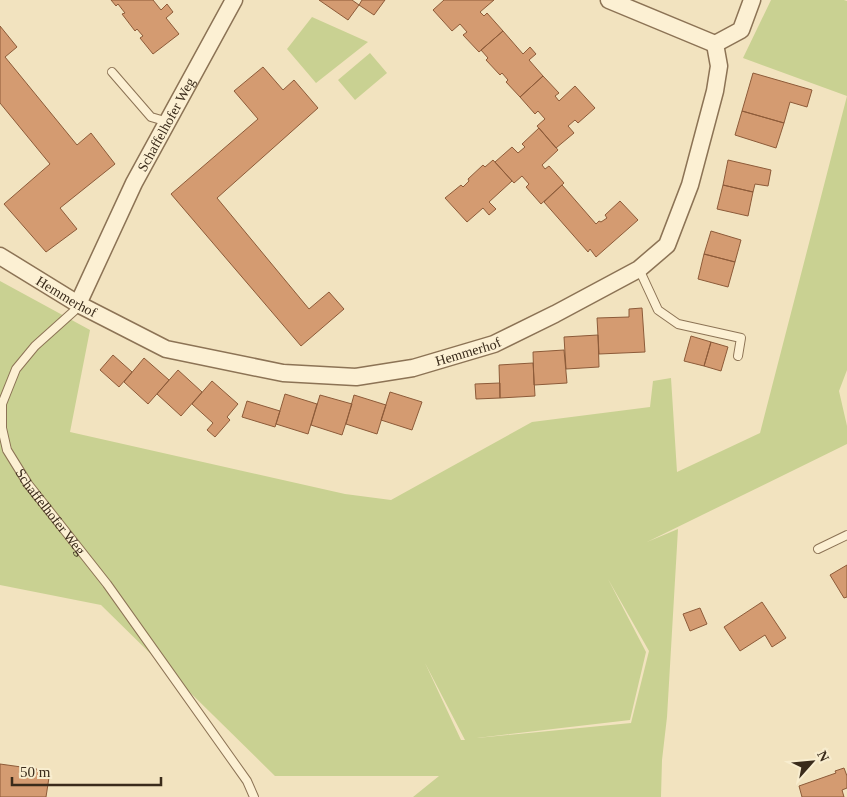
<svg xmlns="http://www.w3.org/2000/svg" width="847" height="797" font-family="Georgia,serif">
  <style>
    .green { fill: #c9d192; fill-rule: evenodd }
    .building { fill: #d49b71; stroke: #8d5b39 }
    .lines { fill: none; stroke-linecap: round; stroke-linejoin: round }
    .lane-casing { stroke: #8c7355; stroke-width: 10 }
    .street-casing { stroke: #8c7355; stroke-width: 19 }
    .lane { stroke: #fcf0d3; stroke-width: 8 }
    .street { stroke: #fcf0d3; stroke-width: 16 }
    .labels { text-anchor: middle; dominant-baseline: central; stroke-width: 5; stroke-linejoin: round; paint-order: stroke }
    .street-label { font-size: 14px; fill: #3a2b1b; stroke: #f8edcf }
  </style>
  <rect width="100%" height="100%" fill="#f2e3bf"/>
  <path class="green" d="M771 0H844L847 1V370L839 391 847 426V444L647 542 678 529 667 717 662 760 661 797H413L439 776H275L101 605 0 585V281L90 330 70 432 345 494 391 500 532 422 650 407 653 381 671 378 677 472 760 433 847 96 743 58ZM608 579 649 651 631 723 477 738 630 720 646 652ZM425 663 465 740H461Z
    M312 17 368 42 316 83 287 49Z
    M370 53 387 73 355 100 338 80Z"/>
  <path class="building" d="M111 0H153L161 10 167 4 173 12 166 18 179 34 153 54 140 38 143 36 137 29 135 31 122 14 125 13 118 4 116 6Z
    M319 0H352L359 5 348 20Z
    M362 0H385L374 15 359 5Z
    M444 0H494L480 12 484 16 487 13 503 31 479 52 463 35 467 32 460 24 452 31 433 10Z
    M0 26 17 47 5 57 77 145 91 133 115 164 60 208 77 229 46 252 4 204 50 164 0 103Z
    M503 31 523 54 530 47 536 54 529 60 543 76 520 97 506 82 508 80 502 73 500 75 486 60 488 58 481 50Z
    M263 67 283 90 294 80 318 108 217 198 309 309 329 292 344 309 301 346 171 194 258 119 234 91Z
    M753 73 812 90 807 107 790 102 784 123 742 111Z
    M543 76 559 93 555 96 559 101 575 86 595 108 578 123 575 120 568 126 574 133 556 148 537 126 545 119 538 111 535 114 520 97Z
    M742 111 784 123 776 148 735 135Z
    M539 128 558 150 542 165 545 169 549 166 564 183 541 204 526 187 529 184 522 176 514 183 495 162 512 147 518 153 525 147 522 144Z
    M493 160 512 181 489 202 496 209 489 215 483 208 467 222 445 198 461 185 463 187 469 181 468 179 483 165 485 167Z
    M728 160 771 170 768 186 755 184 753 192 723 185Z
    M562 185 596 224 599 221 601 222 607 218 605 215 620 201 638 220 596 257 590 249 588 252 544 202Z
    M723 185 753 192 748 216 717 209Z
    M711 231 741 240 735 262 704 254Z
    M704 254 735 262 728 287 698 279Z
    M642 308 645 352 599 354 597 318 629 317V309Z
    M598 335 599 367 566 369 564 337Z
    M691 336 711 342 704 366 684 361Z
    M711 342 728 347 721 371 704 366Z
    M564 350 567 383 534 385 533 352Z
    M113 355 132 372 119 387 100 370Z
    M144 358 169 380 148 404 124 382Z
    M533 363 535 396 500 398 499 365Z
    M178 370 202 392 181 416 157 394Z
    M212 381 238 404 227 417 230 420 215 437 207 430 213 423 192 404Z
    M500 383V398L476 399 475 384Z
    M390 392 422 402 412 430 381 420Z
    M285 394 317 404 308 434 276 424Z
    M320 395 352 404 342 435 311 425Z
    M354 395 386 405 377 434 346 424Z
    M247 401 280 411 275 427 242 417Z
    M847 565V597L844 598 830 575Z
    M762 602 786 638 772 647 765 635 740 651 724 627Z
    M700 608 707 624 690 631 683 614Z
    M0 764 50 771 46 797H0Z
    M844 768 847 776V788L842 790 844 797H802L799 786 836 773 835 771Z"/>
  <g class="lines">
    <g class="lane-casing">
      <g id="lane">
        <path d="M112 72 151 117 168 122"/>
        <path d="M639 269 658 310 678 324 741 338 738 356"/>
        <path id="s1" d="M78 304 74 311 35 346 16 369 2 404V428L7 450 28 484 107 584 247 781 254 797"/>
        <path d="M818 549 847 535"/>
      </g>
    </g>
    <g class="street-casing">
      <g id="street">
        <path d="M609 0 715 44"/>
        <path d="M715 44 741 30 752 0"/>
        <path id="s2" d="M0 256 78 304 166 349 283 373 356 377 413 368 494 344 555 314 639 269 667 245 690 185 715 91 719 66 715 44"/>
        <path id="s3" d="M78 304 134 183 234 0"/>
      </g>
    </g>
    <use href="#lane" class="lane"/>
    <use href="#street" class="street"/>
  </g>
  <g class="labels">
    <g class="street-label">
      <text stroke="none"><textPath href="#s3" startOffset="200">Schaffelhofer Weg</textPath></text>
      <text stroke="none"><textPath href="#s2" startOffset="78">Hemmerhof</textPath></text>
      <text stroke="none"><textPath href="#s2" startOffset="498">Hemmerhof</textPath></text>
      <text stroke="none"><textPath href="#s1" startOffset="250">Schaffelhofer Weg</textPath></text>
    </g>
  </g>
  <g transform="translate(812 762) rotate(63)" stroke="#f8edcf" stroke-width="4" paint-order="stroke">
  <path d="M0-4L9 19L0 12L-9 19Z" fill="#3a2b1b"/>
  <text y="-8" font-size="14" font-weight="bold" text-anchor="middle" fill="#3a2b1b">N</text>
  </g>
  <path d="M12 777v8h149v-8" fill="none" stroke="#3a2b1b" stroke-width="2.5"/>
  <text x="20" y="777" font-size="15" fill="#3a2b1b" stroke="#f8edcf" stroke-width="4" paint-order="stroke">50 m</text>
</svg>
